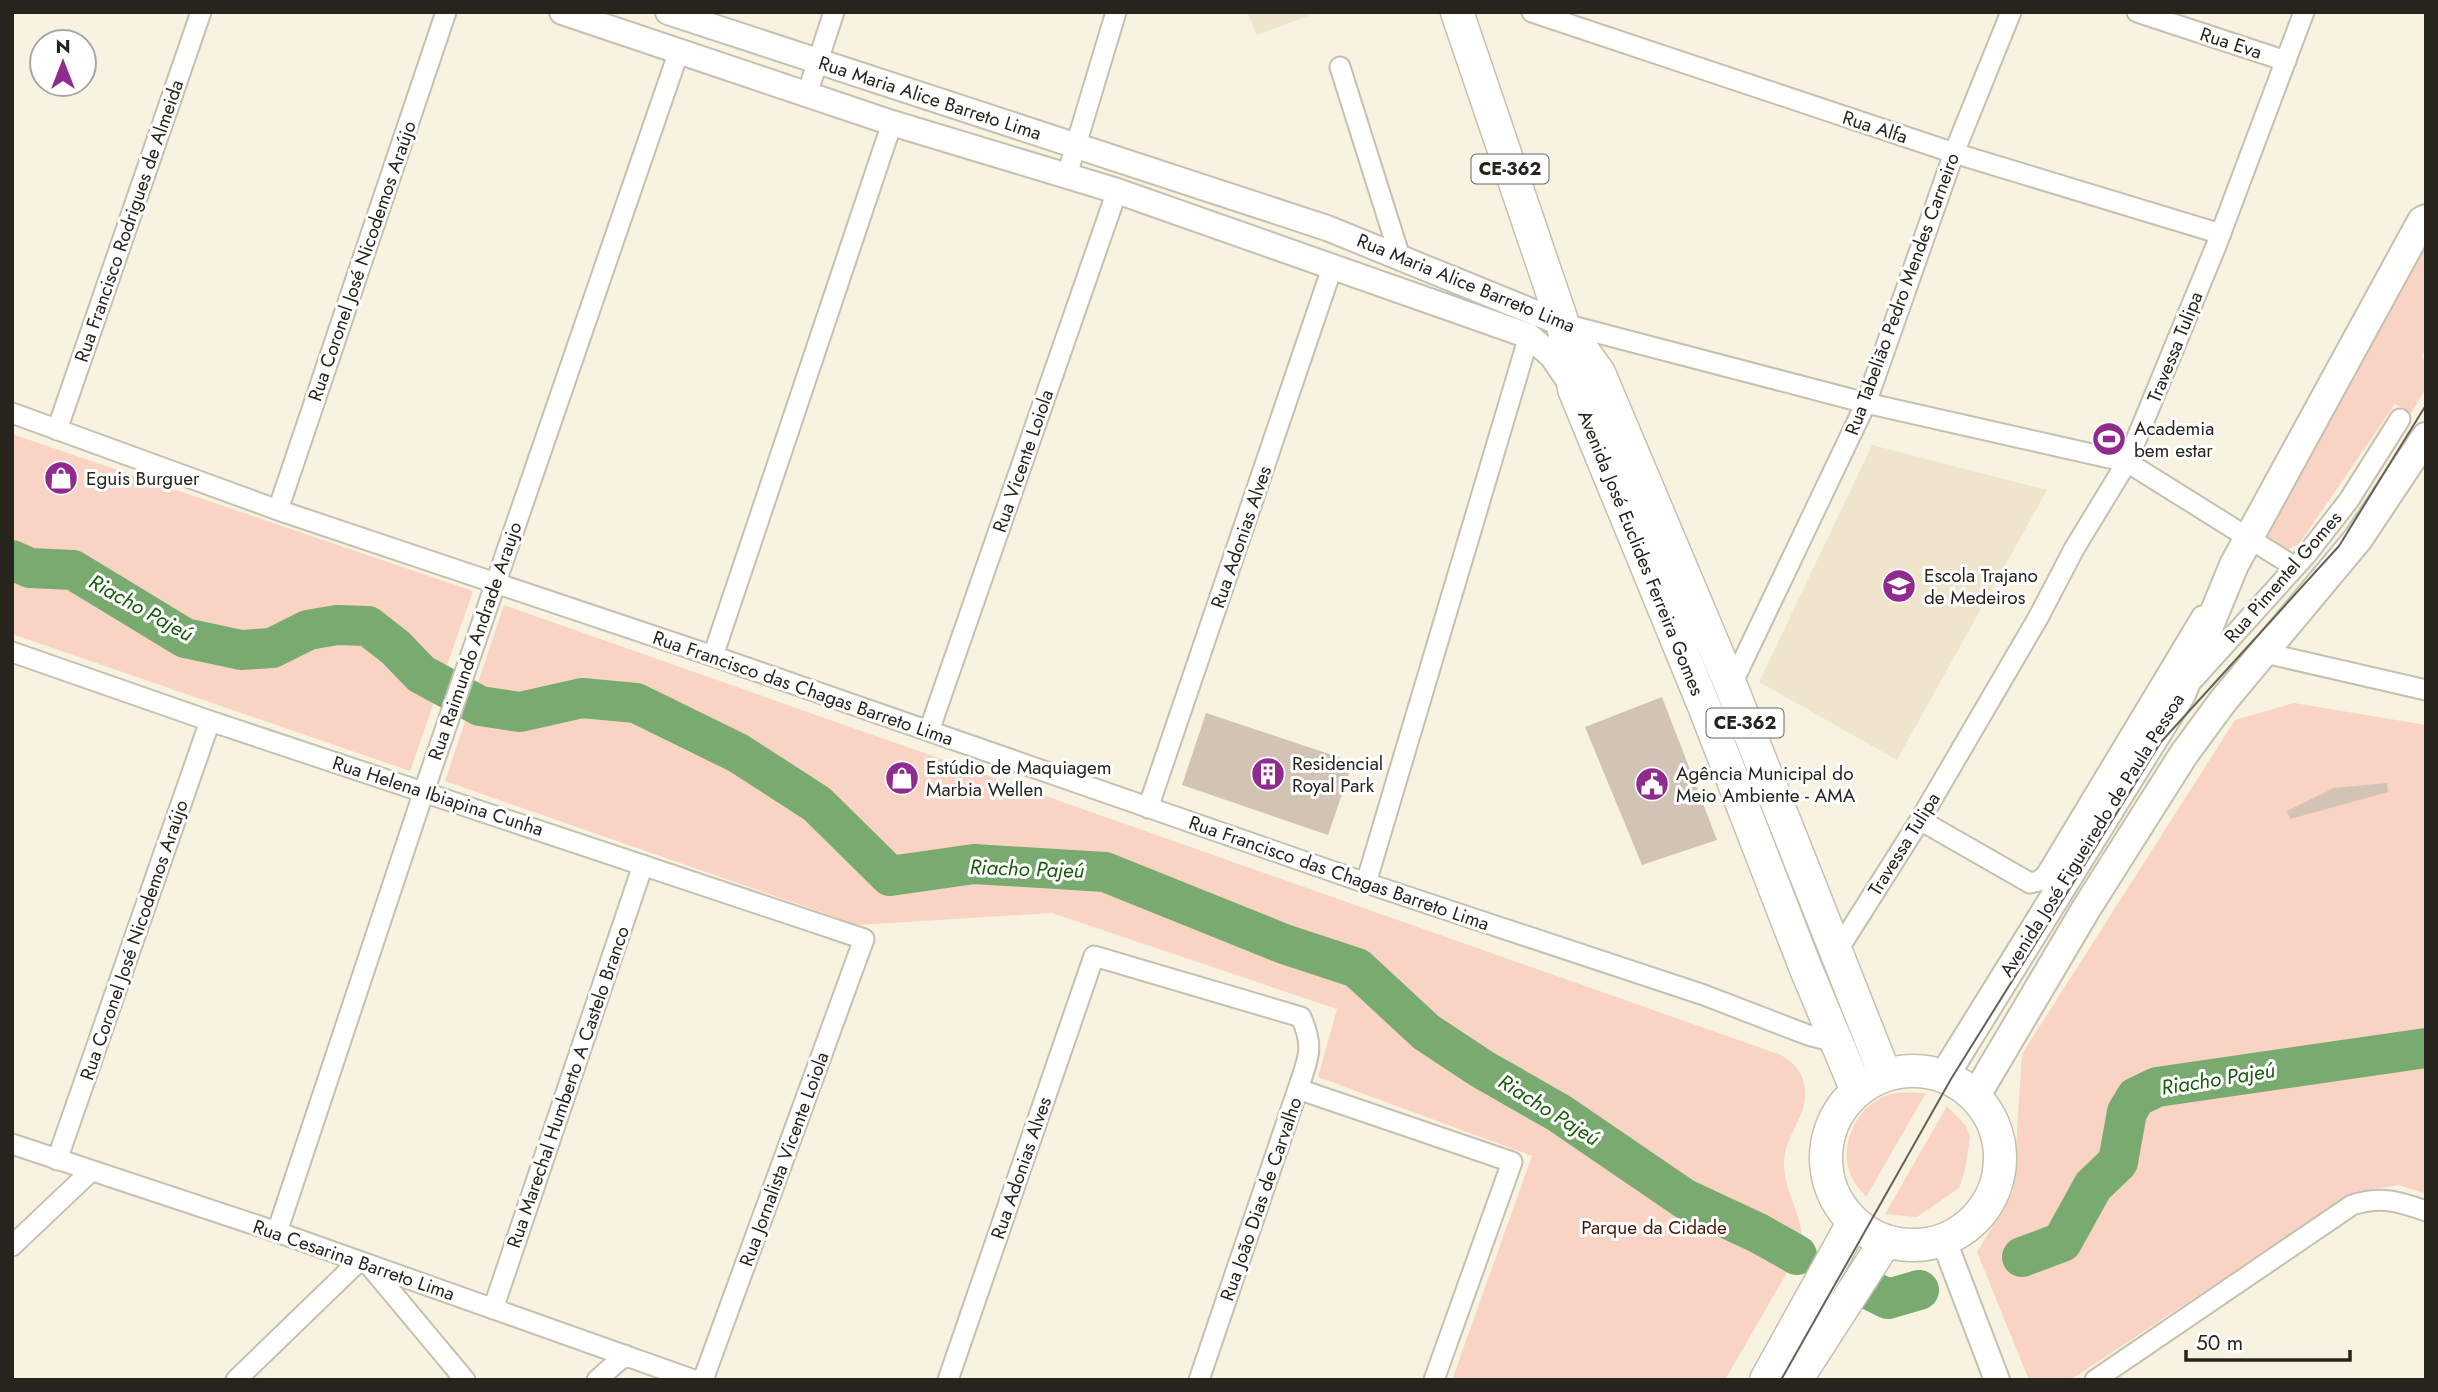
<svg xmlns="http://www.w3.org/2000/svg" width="2438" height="1392" font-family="Jost,sans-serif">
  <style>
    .built { fill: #eee5cc }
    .green { fill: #f9d3c3 }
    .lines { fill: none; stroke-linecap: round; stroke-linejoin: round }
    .river { stroke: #79ab71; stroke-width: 40 }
    .building { fill: #d2c3b5 }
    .minor-casing { stroke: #c6c0ae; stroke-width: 23 }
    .tertiary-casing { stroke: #c6c0ae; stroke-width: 28 }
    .secondary-casing { stroke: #c6c0ae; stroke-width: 32 }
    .primary-casing { stroke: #c6c0ae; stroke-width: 35 }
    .minor { stroke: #fff; stroke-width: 19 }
    .tertiary { stroke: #fff; stroke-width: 24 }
    .secondary { stroke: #fff; stroke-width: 28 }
    .primary { stroke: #fff; stroke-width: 32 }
    .tram { stroke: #646157; stroke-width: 2 }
    .labels { text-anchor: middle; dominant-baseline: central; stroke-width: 6; stroke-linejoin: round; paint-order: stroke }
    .shield { fill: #fff; stroke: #676661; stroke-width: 2 }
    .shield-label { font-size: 18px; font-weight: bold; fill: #26241d }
    .street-label { font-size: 19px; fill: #26241d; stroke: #fff }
    .poi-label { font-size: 19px; fill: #26241d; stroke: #fff; text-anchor: start }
    .park-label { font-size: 19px; fill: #471905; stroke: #fff }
    .water-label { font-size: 21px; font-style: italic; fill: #175b0a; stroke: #fff }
  </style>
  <rect width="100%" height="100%" fill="#f8f2e0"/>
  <path class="built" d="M1247 12H1319L1257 35Z
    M1872 445 2047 490 1897 760 1759 682Z"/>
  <path class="green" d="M2426 229V349L2421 357 2426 360V388L2411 413 2395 404 2299 544 2287 550 2275 545 2256 531Z
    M12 434 473 591 410 771 12 634Z
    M504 605 1781 1055C1795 1064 1804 1073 1805 1090 1808 1115 1785 1135 1784 1162 1783 1193 1806 1217 1801 1248L1725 1380H1452L1532 1156 1318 1077 1337 1009 1052 913 858 925 445 781Z
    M2294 703 2426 725V1194L2399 1185 2355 1192 2070 1380H2029L1977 1252 2013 1192 2022 1054 2235 720Z
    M1926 1093 1866 1197C1862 1191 1856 1186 1853 1180 1836 1149 1856 1105 1888 1095 1899 1091 1914 1093 1926 1093Z
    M1947 1106 1966 1126 1970 1137 1965 1170 1959 1188 1917 1217 1885 1214Z"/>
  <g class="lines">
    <path class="river" d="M12 560 30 568 73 570 185 638 241 650 272 648 308 630 337 625 368 626 396 648 421 674 480 706 520 712 582 698 636 703 738 753 817 804 890 876 974 864 1105 872 1284 944 1357 968 1426 1032 1482 1069 1559 1113 1685 1199 1758 1233 1797 1255
      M2022 1257 2062 1242 2093 1186 2118 1162 2127 1112 2136 1097 2157 1087 2426 1048
      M1868 1289 1888 1299 1919 1290"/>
  </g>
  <path class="building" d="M1662 697 1717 840 1642 865 1585 727Z
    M1206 713 1353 762 1328 835 1182 785Z
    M2387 783 2388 792 2290 819 2287 811 2334 788Z"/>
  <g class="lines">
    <g class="minor-casing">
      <path id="minor" d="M1532 12 1954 153 2221 234
        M2137 12 2286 61
        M1340 67 1400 257
        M807 94 834 12
        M1067 175 1116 12
        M1564 324 1866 403 2127 462 2295 567
        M12 413 278 510 713 656 1366 883 1704 995 1808 1035 1843 1044
        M57 430 201 12
        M278 510 446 12
        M12 652 210 721 864 939 703 1380
        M2265 653 2426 690
        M713 656 892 123
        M2193 680 2307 554 2349 500 2400 419
        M1731 686 1866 403 1954 153 2011 12
        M929 731 1117 191
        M1148 808 1333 265
        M1920 820 2030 883 2039 881 2046 875 2202 616
        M1366 883 1529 336
        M1836 953 1920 820 2038 618 2074 549 2127 462 2216 246 2304 12
        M1298 1089 1512 1162 1434 1380
        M12 1144 277 1232 694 1380
        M57 1160 210 721
        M277 1232 424 791 679 51
        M12 1246 90 1172
        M369 1265 465 1380
        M493 1309 643 865
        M236 1380 359 1261
        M597 1380 625 1355
        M948 1380 1094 956 1301 1017C1315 1049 1308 1058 1298 1089L1199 1380
        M2095 1380 2352 1205C2382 1196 2397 1201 2426 1211"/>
    </g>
    <g class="tertiary-casing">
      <path id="tertiary" d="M562 12 892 123 1117 191 1529 336 1552 356 1571 384
        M668 12 1327 228 1563 324
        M1944 1241 1997 1380"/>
    </g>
    <g class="secondary-casing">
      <path id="secondary" d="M1944 1076 2181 694 2234 565 2422 221 2426 219
        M1975 1097 2086 909 2184 754 2223 701 2358 539 2426 437"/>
    </g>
    <g class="primary-casing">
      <path id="primary" d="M1457 12 1563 324 1574 389 1704 706 1806 969 1857 1091
        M1568 330 1599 373 1731 686 1885 1075
        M1826 1158a87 87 0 1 1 174 0a87 87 0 1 1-174 0Z
        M1766 1380 1853 1223
        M1796 1380 1885 1242"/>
    </g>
    <use href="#minor" class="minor"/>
    <use href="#tertiary" class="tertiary"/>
    <use href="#secondary" class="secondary"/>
    <use href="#primary" class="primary"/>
    <path class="tram" d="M1781 1380 1951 1079 2161 742 2339 546 2426 405"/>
  </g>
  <defs>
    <g id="stadium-disc" transform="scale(1.75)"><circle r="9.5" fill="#912a8f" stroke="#fff"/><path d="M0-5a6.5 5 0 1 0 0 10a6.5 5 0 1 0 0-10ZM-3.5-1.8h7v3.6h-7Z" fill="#fff"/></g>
    <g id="shop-disc" transform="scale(1.75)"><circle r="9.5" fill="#912a8f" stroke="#fff"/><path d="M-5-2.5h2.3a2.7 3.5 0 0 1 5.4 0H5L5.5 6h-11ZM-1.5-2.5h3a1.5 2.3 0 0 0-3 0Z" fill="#fff"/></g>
    <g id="school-disc" transform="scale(1.75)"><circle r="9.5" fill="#912a8f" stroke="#fff"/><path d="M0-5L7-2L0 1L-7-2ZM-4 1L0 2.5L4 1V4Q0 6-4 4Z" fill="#fff"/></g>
    <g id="building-disc" transform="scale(1.75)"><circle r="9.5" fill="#912a8f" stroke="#fff"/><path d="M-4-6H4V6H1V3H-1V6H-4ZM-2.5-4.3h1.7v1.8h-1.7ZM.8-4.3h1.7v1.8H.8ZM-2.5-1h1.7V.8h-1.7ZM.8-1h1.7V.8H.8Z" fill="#fff"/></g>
    <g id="civic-disc" transform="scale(1.75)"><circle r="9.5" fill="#912a8f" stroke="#fff"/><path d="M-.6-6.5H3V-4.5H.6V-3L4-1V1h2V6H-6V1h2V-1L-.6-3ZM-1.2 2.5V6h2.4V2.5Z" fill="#fff"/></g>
  </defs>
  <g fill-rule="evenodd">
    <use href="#stadium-disc" x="2109" y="439"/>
    <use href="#shop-disc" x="61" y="478"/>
    <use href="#school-disc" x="1899" y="586"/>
    <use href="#building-disc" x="1268" y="774"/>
    <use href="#shop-disc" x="902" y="778"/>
    <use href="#civic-disc" x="1652" y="784"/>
  </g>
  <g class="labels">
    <g class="shield">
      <rect x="1471.5" y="154.5" width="77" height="29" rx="5"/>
      <rect x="1706.5" y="708.5" width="77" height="29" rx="5"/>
    </g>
    <g class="shield-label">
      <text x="1510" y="169">CE-362</text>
      <text x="1745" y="723">CE-362</text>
    </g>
    <g class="street-label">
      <text transform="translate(2231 43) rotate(18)">Rua Eva</text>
      <text transform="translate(930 98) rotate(18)">Rua Maria Alice Barreto Lima</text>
      <text transform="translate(1875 127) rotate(18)">Rua Alfa</text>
      <text transform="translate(129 221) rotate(-71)">Rua Francisco Rodrigues de Almeida</text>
      <text transform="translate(362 261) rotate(-71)">Rua Coronel José Nicodemos Araújo</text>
      <text transform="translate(1466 283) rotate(22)">Rua Maria Alice Barreto Lima</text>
      <text transform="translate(1902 294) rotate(-70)">Rua Tabelião Pedro Mendes Carneiro</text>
      <text transform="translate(2175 347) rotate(-68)">Travessa Tulipa</text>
      <text transform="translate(1023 461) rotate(-71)">Rua Vicente Loiola</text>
      <text transform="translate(1241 537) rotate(-71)">Rua Adonias Alves</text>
      <text transform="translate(1641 553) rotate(68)">Avenida José Euclides Ferreira Gomes</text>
      <text transform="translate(2283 577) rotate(-49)">Rua Pimentel Gomes</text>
      <text transform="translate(475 641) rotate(-71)">Rua Raimundo Andrade Araujo</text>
      <text transform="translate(803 688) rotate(19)">Rua Francisco das Chagas Barreto Lima</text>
      <text transform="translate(438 796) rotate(18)">Rua Helena Ibiapina Cunha</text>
      <text transform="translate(2092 835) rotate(-58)">Avenida José Figueiredo de Paula Pessoa</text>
      <text transform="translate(1904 844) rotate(-58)">Travessa Tulipa</text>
      <text transform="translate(1339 873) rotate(19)">Rua Francisco das Chagas Barreto Lima</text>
      <text transform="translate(134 940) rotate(-71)">Rua Coronel José Nicodemos Araújo</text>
      <text transform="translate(568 1087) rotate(-71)">Rua Marechal Humberto A Castelo Branco</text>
      <text transform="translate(784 1159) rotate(-70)">Rua Jornalista Vicente Loiola</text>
      <text transform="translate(1021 1168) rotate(-71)">Rua Adonias Alves</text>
      <text transform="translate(1261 1199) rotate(-71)">Rua João Dias de Carvalho</text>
      <text transform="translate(354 1260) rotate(19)">Rua Cesarina Barreto Lima</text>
    </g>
    <g class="poi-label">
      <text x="2134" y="428">Academia<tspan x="2134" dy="22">bem estar</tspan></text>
      <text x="86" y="478">Eguis Burguer</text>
      <text x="1924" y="575">Escola Trajano<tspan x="1924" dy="22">de Medeiros</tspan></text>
      <text x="1292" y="763">Residencial<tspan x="1292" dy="22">Royal Park</tspan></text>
      <text x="926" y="767">Estúdio de Maquiagem<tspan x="926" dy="22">Marbia Wellen</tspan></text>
      <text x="1676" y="773">Agência Municipal do<tspan x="1676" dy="22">Meio Ambiente - AMA</tspan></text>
    </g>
    <g class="park-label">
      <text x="1654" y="1227">Parque da Cidade</text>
    </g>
    <g class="water-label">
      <text transform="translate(141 608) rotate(29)">Riacho Pajeú</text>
      <text transform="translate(1027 869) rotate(2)">Riacho Pajeú</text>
      <text transform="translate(2218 1079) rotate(-9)">Riacho Pajeú</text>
      <text transform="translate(1549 1110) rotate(32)">Riacho Pajeú</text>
    </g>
  </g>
  <rect width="2438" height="1392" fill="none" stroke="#26241d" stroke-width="28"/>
  <g transform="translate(63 63)"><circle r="33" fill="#ffffff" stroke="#a8a7a5" stroke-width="2"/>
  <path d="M0-5L12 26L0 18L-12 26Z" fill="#912a8f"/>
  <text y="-10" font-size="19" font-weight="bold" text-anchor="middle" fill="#26241d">N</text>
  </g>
  <path d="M2186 1350v10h164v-10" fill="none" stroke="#26241d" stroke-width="3.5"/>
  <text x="2196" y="1350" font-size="21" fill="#26241d" stroke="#ffffff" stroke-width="5" paint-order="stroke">50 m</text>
</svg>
